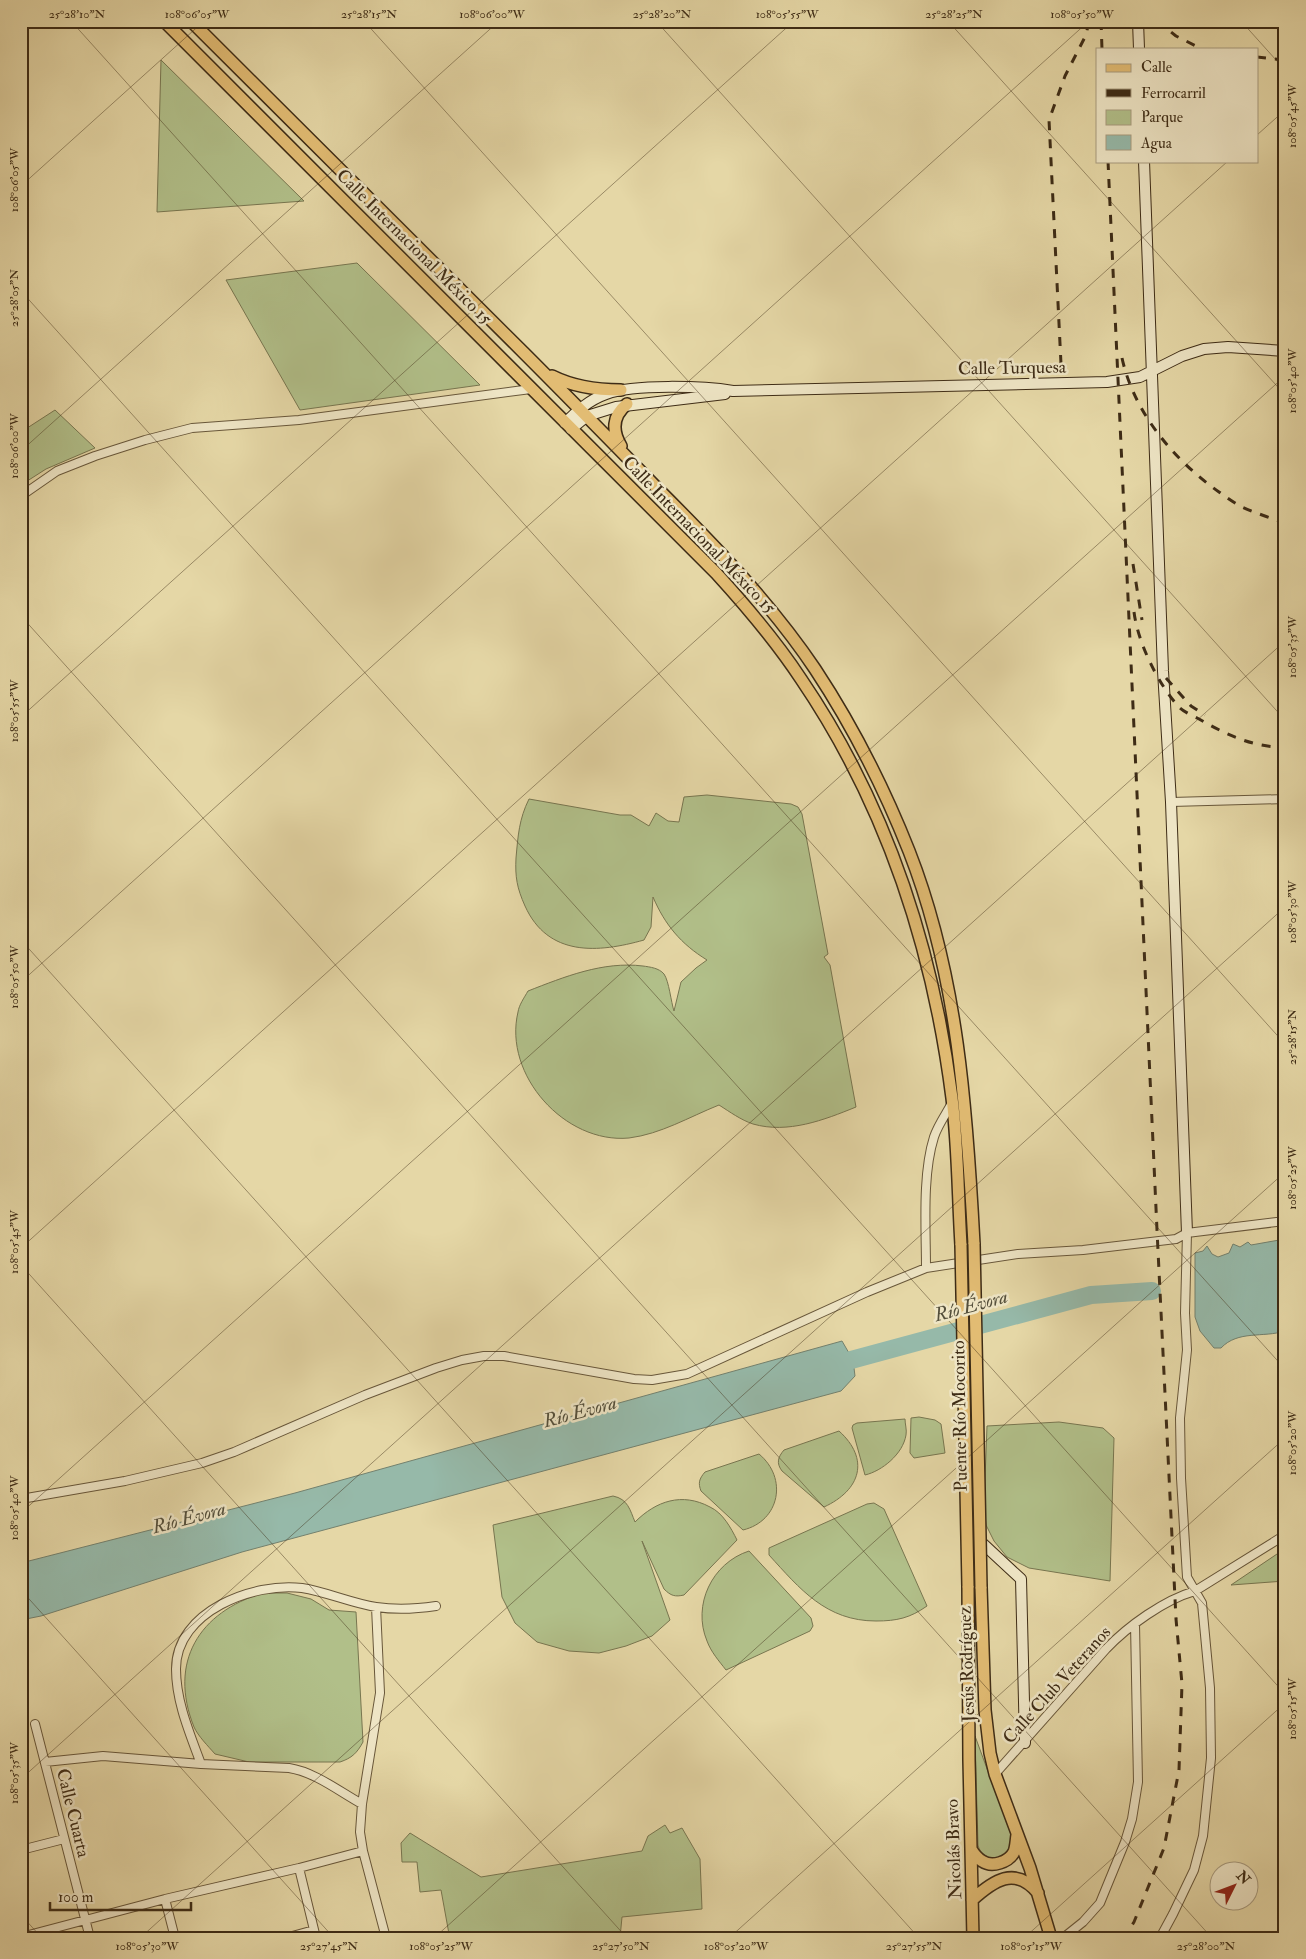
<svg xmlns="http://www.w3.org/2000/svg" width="1306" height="1959" font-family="'IM FELL Double Pica',serif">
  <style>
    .green { fill: #b1bf89; stroke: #787650 }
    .water { fill: #96b9a9; stroke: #73816e }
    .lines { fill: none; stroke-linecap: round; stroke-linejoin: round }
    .river { stroke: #96b9a9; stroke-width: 18 }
    .street-casing { stroke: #68573a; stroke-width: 10 }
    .secondary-casing { stroke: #3e2c16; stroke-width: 12 }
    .primary-casing { stroke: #3e2c16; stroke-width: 14 }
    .street { stroke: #eee5c5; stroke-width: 8 }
    .secondary { stroke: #eee5c5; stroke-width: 10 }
    .primary { stroke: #e2bc73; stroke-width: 11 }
    .rail { stroke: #3e2c16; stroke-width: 3; stroke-dasharray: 9 9; stroke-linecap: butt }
    .primary-bridge-casing { stroke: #3e2c16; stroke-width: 14; stroke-linecap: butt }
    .primary-bridge { stroke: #e2bc73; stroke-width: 11 }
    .ticks { fill: none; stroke: #3e2c16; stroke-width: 1; stroke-opacity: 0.45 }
    .labels { text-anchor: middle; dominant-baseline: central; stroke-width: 5; stroke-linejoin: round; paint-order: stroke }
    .street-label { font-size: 18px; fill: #3e2c16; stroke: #eee5c5 }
    .water-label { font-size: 19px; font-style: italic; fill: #544f3b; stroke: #eee5c5 }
    .neatline { fill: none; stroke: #3e2c16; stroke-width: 2 }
    .ticks-label { font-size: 12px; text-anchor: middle; fill: #3e2c16 }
  </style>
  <rect width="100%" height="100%" fill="#e5d7a6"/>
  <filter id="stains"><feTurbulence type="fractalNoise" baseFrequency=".004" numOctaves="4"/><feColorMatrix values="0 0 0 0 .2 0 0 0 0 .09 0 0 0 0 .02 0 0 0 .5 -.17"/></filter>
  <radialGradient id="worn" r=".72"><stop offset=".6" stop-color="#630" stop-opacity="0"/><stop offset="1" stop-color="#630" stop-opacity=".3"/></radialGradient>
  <path class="green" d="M161 60 304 201 157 212Z
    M357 263 480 385 300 410 226 280Z
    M55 410 95 448 46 469 21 485V432Z
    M707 795 791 804 798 807 802 814 828 954 824 957 830 965 856 1107C824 1120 788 1134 753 1124 741 1120 730 1112 719 1105 689 1117 661 1134 629 1138 565 1144 503 1075 518 1012 519 1005 524 998 528 991 564 977 603 961 643 966 650 967 659 968 664 974 669 981 671 1002 674 1011L681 982 696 968 707 960C681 944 665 925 653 897L651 927 644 940C598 953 548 957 525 906 517 888 515 877 516 858 518 836 519 819 529 799L620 815H631L649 826 656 813 668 821 679 822 684 797Z
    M919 1417 935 1420 941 1424 945 1453 914 1458 910 1453 911 1418Z
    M905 1419C905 1424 907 1430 906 1435 903 1454 882 1471 865 1475L852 1428 853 1425 857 1423Z
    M1059 1422 1103 1428 1114 1438 1110 1581 1029 1568 1007 1557 994 1541 986 1525 984 1506 987 1426Z
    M839 1431C870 1459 861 1490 824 1507L782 1471C776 1463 778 1457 784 1450Z
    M759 1454C788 1478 780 1521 743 1530L701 1491C698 1483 699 1479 705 1472Z
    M613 1496C628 1499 630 1510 635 1522 656 1501 682 1492 710 1507 723 1513 731 1528 737 1540L684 1595C675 1597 671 1596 664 1589L642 1541 670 1620 652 1636 626 1646 599 1653 569 1651 537 1642 515 1623 502 1597 493 1525Z
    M874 1503 884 1509 927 1606C910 1618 897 1621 876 1621 826 1621 800 1589 769 1555V1548L867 1504Z
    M1285 1550V1581L1231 1585 1277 1554Z
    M749 1551 811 1618 813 1626 810 1631 726 1670C719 1661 711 1652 707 1641 692 1605 712 1563 749 1551Z
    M263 1593H287L311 1599 329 1610 356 1612 363 1742C357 1753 352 1758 340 1762H249L215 1754C208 1746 198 1736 194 1727 168 1662 199 1612 263 1593Z
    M975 1736 1012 1837C1011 1847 1008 1855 997 1858 987 1858 980 1854 978 1845Z
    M665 1825 670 1833 682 1828 700 1859 702 1909 622 1917 620 1938H470L467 1933 449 1934 441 1890 420 1892 417 1862H402L401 1843 410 1833 481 1877 642 1851 648 1836Z"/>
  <path class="water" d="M1285 1239V1331C1263 1338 1238 1330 1221 1348H1214L1200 1331 1195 1317V1253L1203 1251 1207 1246 1212 1254 1218 1257 1229 1253 1233 1244 1240 1247 1248 1242 1251 1245Z
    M842 1341 853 1360 855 1376 841 1391 242 1552 41 1616 21 1620V1563L295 1493Z"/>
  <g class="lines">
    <path class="river" d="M829 1366 1091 1295 1152 1291"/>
    <g class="street-casing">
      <path id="street" d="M21 496 57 471 95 456 145 440 192 428 299 420 531 389
        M1171 802 1285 799
        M926 1268C926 1228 922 1175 934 1137 938 1125 946 1114 952 1103
        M21 1499 125 1481 202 1463 234 1452 365 1395 436 1368 462 1360 484 1356H504L634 1379 652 1380 687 1374 867 1292 926 1268 1018 1254 1083 1250 1176 1239 1187 1233 1285 1221
        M376 1607 380 1693 362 1804 360 1832 363 1851 386 1938
        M35 1724 90 1938
        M45 1762 103 1756 201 1764 289 1768C315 1772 340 1792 362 1804
        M201 1764C190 1734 176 1702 176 1669 176 1611 254 1582 302 1588 327 1592 351 1603 376 1607 396 1610 416 1609 436 1606
        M995 1774 1106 1649C1128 1626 1164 1600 1195 1591L1285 1535
        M21 1850 64 1839
        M299 1868 316 1938
        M165 1899 175 1938
        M21 1937 165 1899 299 1868 363 1851
        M285 1938 314 1930
        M1063 1938 1083 1922 1100 1903 1125 1842 1132 1819 1138 1782 1135 1624
        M1160 1938 1173 1914 1194 1870 1203 1836 1211 1758 1210 1688 1202 1603 1187 1577 1181 1478 1180 1418 1187 1350 1185 1313 1187 1233"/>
    </g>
    <g class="secondary-casing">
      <path id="secondary" d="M1138 21 1139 49
        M1144 161 1163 671 1171 802 1187 1233
        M565 423C577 411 589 400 606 394 634 384 703 386 733 391L1107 382 1140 377 1182 356 1204 349 1228 347 1285 351
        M571 429 587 416 616 407 725 394
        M980 1541 1021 1579 1025 1743"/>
    </g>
    <g class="primary-casing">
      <path id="primary" d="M164 21 716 573C747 607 776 641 801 679 886 804 933 949 952 1098 958 1145 958 1197 961 1245
        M191 21C302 131 412 242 523 352 568 397 612 442 656 487 713 544 770 602 815 669 852 725 884 788 909 851 958 976 967 1111 974 1244
        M552 376C574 387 596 390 621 390
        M621 446C612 431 612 416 627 404
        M968 1586 969 1760 973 1938
        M981 1587 985 1710 990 1753 995 1774 1030 1868 1051 1938
        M971 1849C974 1854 977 1858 982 1861 992 1868 1009 1862 1014 1852 1016 1847 1016 1841 1017 1835
        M972 1900C993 1881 1015 1865 1038 1893"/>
    </g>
    <use href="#street" class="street"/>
    <use href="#secondary" class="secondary"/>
    <use href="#primary" class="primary"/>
    <path class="rail" d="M1101 21 1102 49
      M1157 21 1176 36 1202 49
      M1257 57 1285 60
      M1108 161 1157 1230 1176 1619 1182 1684 1179 1770 1164 1848 1134 1922 1124 1938
      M1122 358C1134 413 1174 460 1219 492 1226 497 1234 503 1242 507 1255 513 1271 518 1285 523
      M1061 364 1049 120 1065 76 1086 35 1089 21
      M1133 564 1142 620
      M1134 612C1138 643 1158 684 1179 707 1184 712 1193 716 1199 719 1225 734 1254 748 1285 747
      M1166 678 1191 706 1205 715"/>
    <g class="primary-bridge-casing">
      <path id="primary-bridge" d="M974 1244 981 1587
        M961 1245 968 1586"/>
    </g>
    <use href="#primary-bridge" class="primary-bridge"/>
  </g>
  <path class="ticks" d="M71 21 1285 1369M364 21 1285 1044M656 21 1285 720M948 21 1285 395M1241 21 1285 70M1257 135 1285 110M21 186 204 21M21 291 1285 1694M21 451 499 21M21 616 1212 1938M21 717 794 21M21 940 919 1938M21 982 1089 21M21 1248 1228 161M21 1265 627 1938M21 1513 1285 376M21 1590 334 1938M21 1779 1285 641M21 1915 42 1938M140 1938 1285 907M434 1938 1285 1172M729 1938 1285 1438M1024 1938 1285 1703"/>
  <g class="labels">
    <g class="street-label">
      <text transform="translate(414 247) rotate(45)">Calle Internacional México 15</text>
      <text transform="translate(1012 368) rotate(-1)">Calle Turquesa</text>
      <text transform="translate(699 535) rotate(46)">Calle Internacional México 15</text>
      <text transform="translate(960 1416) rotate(-91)">Puente Río Mocorito</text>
      <text transform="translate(967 1664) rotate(-92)">Jesús Rodríguez</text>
      <text transform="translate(1057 1685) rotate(-48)">Calle Club Veteranos</text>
      <text transform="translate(73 1813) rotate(76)">Calle Cuarta</text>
      <text transform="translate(954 1849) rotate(-92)">Nicolás Bravo</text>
    </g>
    <g class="water-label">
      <text transform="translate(971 1306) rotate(-15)">Río Évora</text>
      <text transform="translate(580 1412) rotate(-15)">Río Évora</text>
      <text transform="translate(189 1518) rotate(-15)">Río Évora</text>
    </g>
  </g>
  <rect width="1306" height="1959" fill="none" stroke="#e5d7a6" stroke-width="55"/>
  <rect x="1096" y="48" width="162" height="115" fill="#eee5c5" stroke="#a89b7f"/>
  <rect x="1106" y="64" width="25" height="8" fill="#e2bc73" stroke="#a89b7f"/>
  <text x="1141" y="72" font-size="15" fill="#3e2c16">Calle</text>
  <rect x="1106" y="89" width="25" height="8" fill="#3e2c16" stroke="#a89b7f"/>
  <text x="1141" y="98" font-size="15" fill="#3e2c16">Ferrocarril</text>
  <rect x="1106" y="110" width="25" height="15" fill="#b1bf89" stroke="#a89b7f"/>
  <text x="1141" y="122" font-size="15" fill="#3e2c16">Parque</text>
  <rect x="1106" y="135" width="25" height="15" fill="#96b9a9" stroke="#a89b7f"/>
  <text x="1141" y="148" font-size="15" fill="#3e2c16">Agua</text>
  <g transform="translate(1234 1886) rotate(48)"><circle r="24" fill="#eee5c5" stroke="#a89b7f"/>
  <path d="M0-4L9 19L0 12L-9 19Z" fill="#8f2418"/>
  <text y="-8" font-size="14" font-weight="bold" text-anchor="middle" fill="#3e2c16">N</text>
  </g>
  <path d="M50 1902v8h141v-8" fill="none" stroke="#3e2c16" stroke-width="2.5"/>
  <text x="58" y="1902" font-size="15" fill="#3e2c16" stroke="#eee5c5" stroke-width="4" paint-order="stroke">100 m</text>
  <rect x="28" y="28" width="1250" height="1904" class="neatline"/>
  <g class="ticks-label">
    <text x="77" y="18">25°28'10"N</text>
    <text x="197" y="18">108°06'05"W</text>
    <text x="369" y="18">25°28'15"N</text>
    <text x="492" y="18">108°06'00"W</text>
    <text x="662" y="18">25°28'20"N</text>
    <text x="787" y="18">108°05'55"W</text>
    <text x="954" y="18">25°28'25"N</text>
    <text x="1082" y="18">108°05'50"W</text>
    <text transform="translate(1292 116) rotate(-90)" y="4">108°05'45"W</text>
    <text transform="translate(14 180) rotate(-90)" y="4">108°06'05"W</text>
    <text transform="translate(14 298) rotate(-90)" y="4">25°28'05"N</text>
    <text transform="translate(1292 381) rotate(-90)" y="4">108°05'40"W</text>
    <text transform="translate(14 446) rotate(-90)" y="4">108°06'00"W</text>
    <text transform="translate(1292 647) rotate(-90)" y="4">108°05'35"W</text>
    <text transform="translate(14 711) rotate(-90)" y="4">108°05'55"W</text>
    <text transform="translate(1292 912) rotate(-90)" y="4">108°05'30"W</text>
    <text transform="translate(14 977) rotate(-90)" y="4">108°05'50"W</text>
    <text transform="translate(1292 1037) rotate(-90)" y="4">25°28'15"N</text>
    <text transform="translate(1292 1178) rotate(-90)" y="4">108°05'25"W</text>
    <text transform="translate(14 1242) rotate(-90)" y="4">108°05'45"W</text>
    <text transform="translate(1292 1443) rotate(-90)" y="4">108°05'20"W</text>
    <text transform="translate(14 1508) rotate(-90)" y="4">108°05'40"W</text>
    <text transform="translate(1292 1709) rotate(-90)" y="4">108°05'15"W</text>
    <text transform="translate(14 1773) rotate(-90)" y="4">108°05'35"W</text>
    <text x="147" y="1950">108°05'30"W</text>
    <text x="329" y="1950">25°27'45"N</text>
    <text x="441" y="1950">108°05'25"W</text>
    <text x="621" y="1950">25°27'50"N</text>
    <text x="736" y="1950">108°05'20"W</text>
    <text x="914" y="1950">25°27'55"N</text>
    <text x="1031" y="1950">108°05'15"W</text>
    <text x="1206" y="1950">25°28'00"N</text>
  </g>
  <rect width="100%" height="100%" filter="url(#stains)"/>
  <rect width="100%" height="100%" fill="url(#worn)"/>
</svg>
